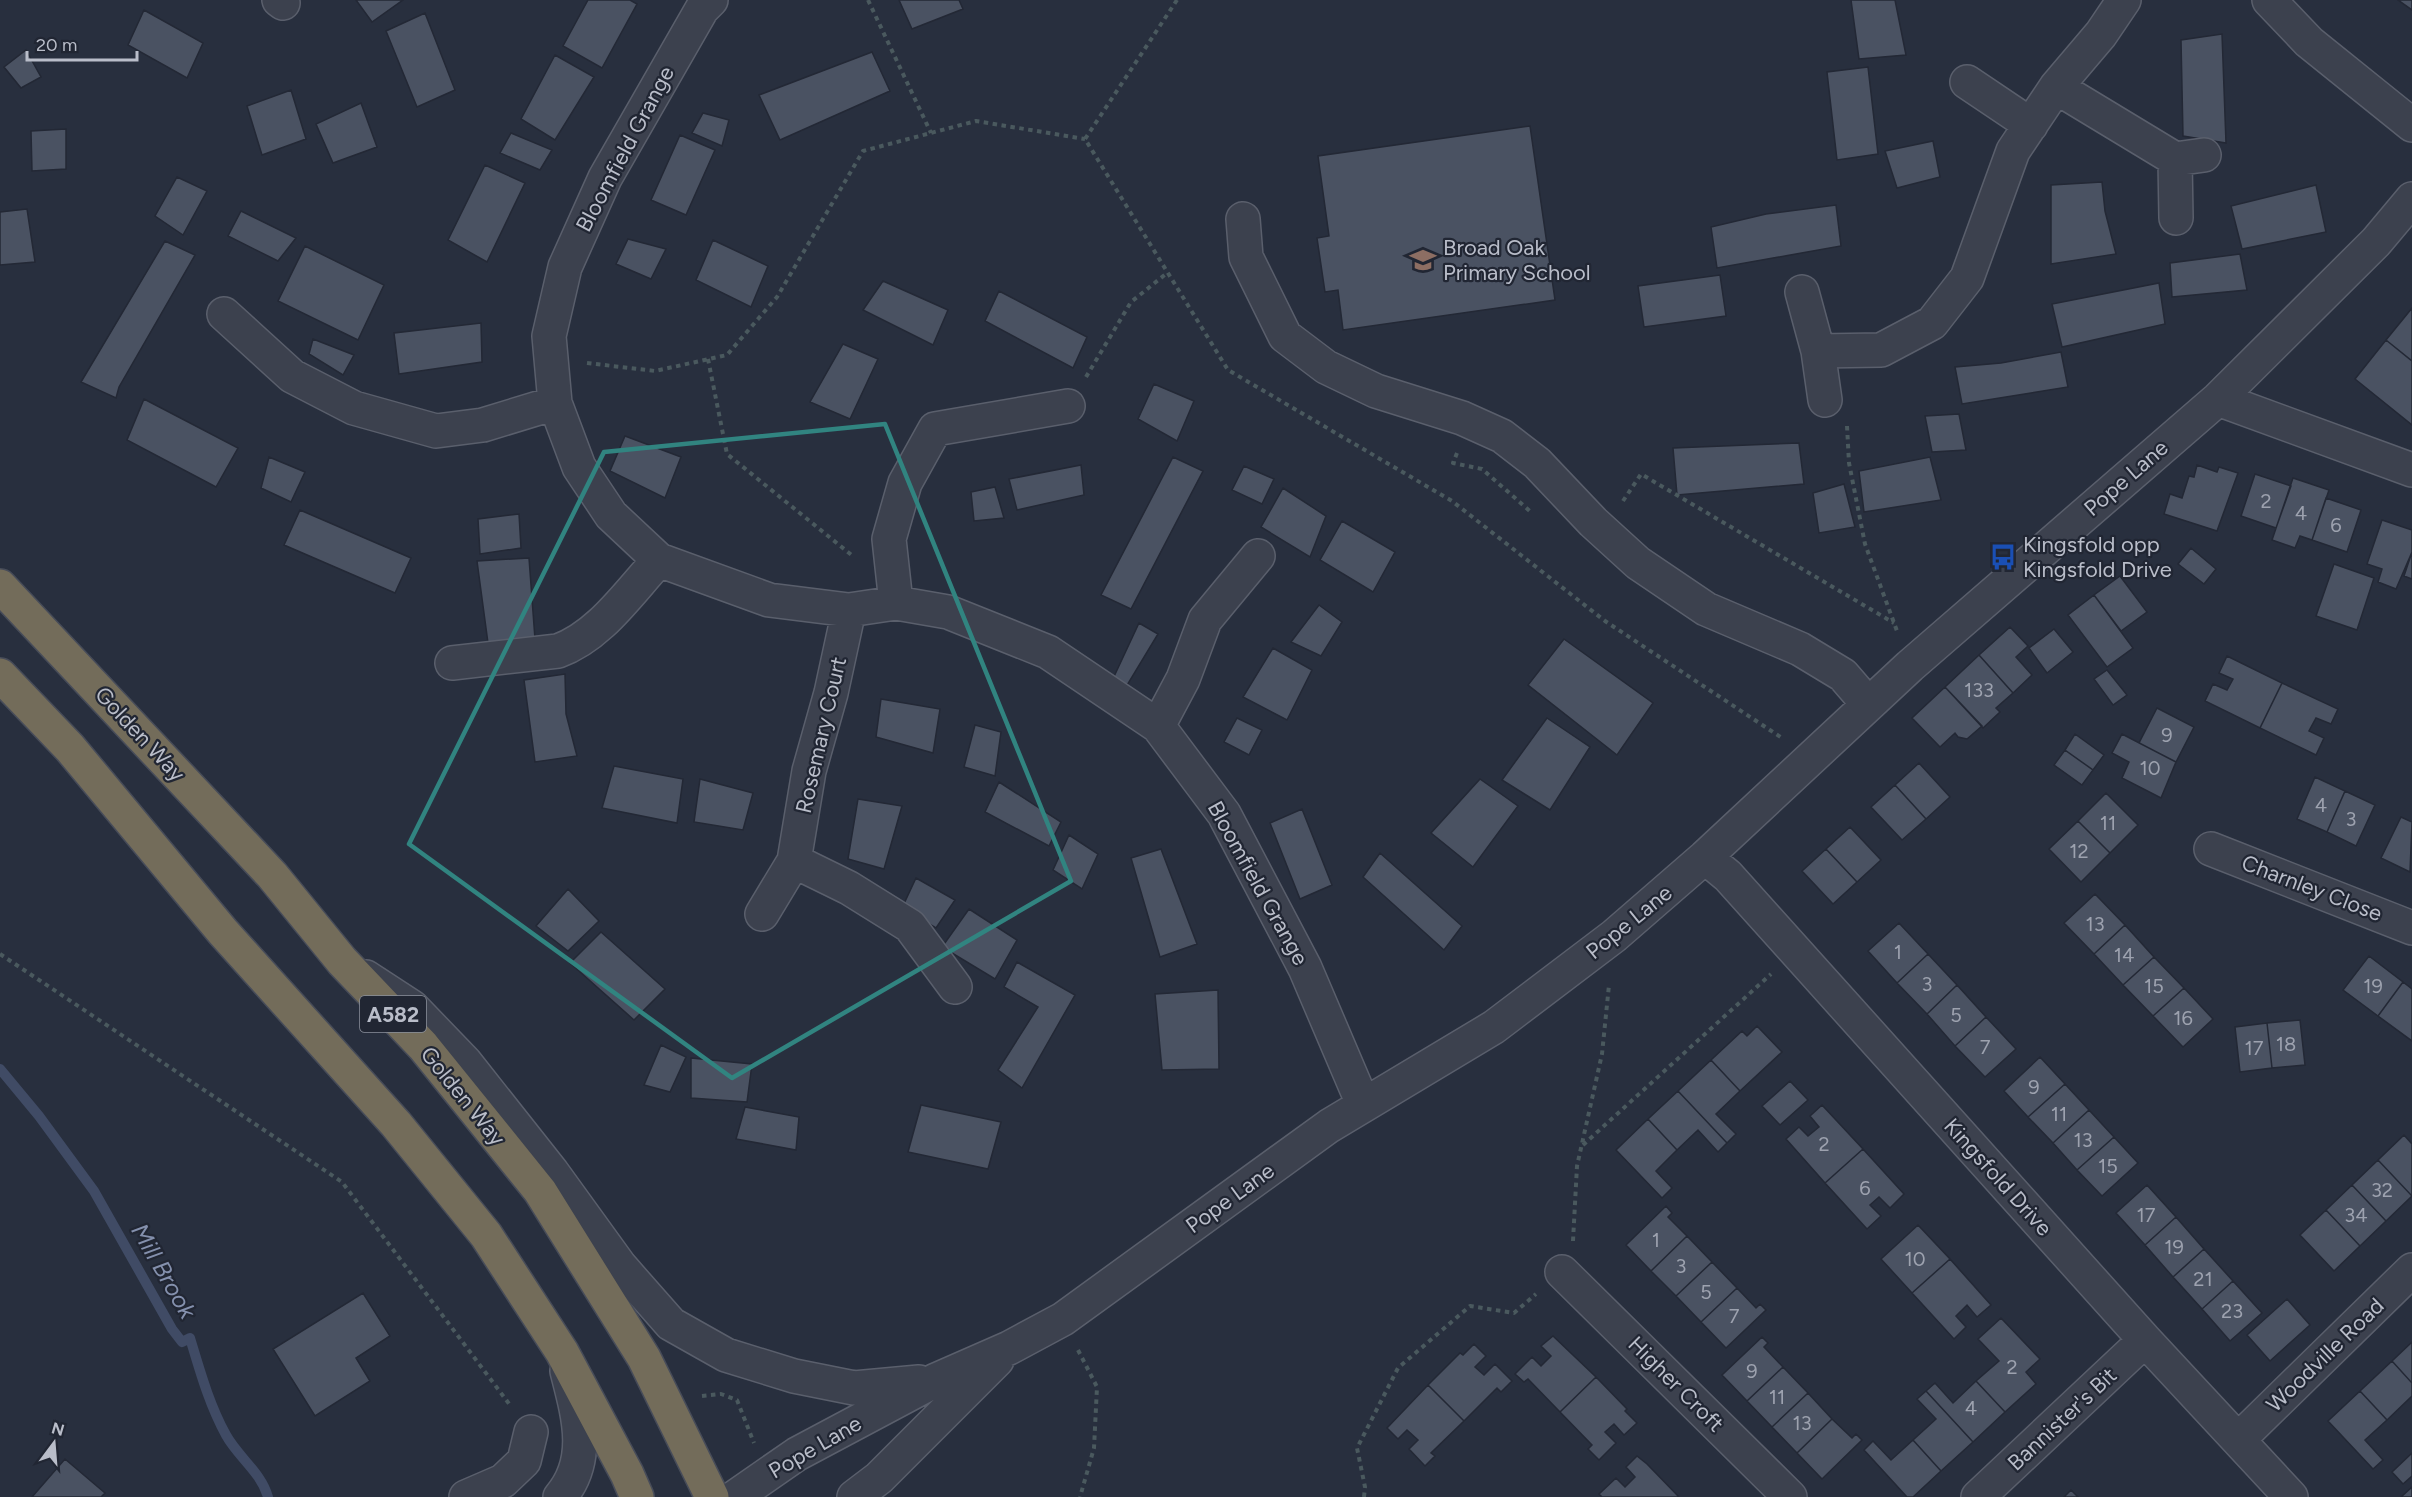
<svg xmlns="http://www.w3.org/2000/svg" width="2412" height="1497" font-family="Figtree,sans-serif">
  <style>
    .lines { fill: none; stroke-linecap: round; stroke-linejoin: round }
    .stream { stroke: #404b65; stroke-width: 10 }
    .building { fill: #4a5262; stroke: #232835; stroke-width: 1.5 }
    .minor-casing { stroke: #5a5f6c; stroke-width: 36 }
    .highway-casing { stroke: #474c59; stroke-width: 36 }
    .path { stroke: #4a595e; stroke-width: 4; stroke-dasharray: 4.5 4.5; stroke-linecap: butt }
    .minor { stroke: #3c414e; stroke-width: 33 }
    .highway { stroke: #736c5a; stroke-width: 33 }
    .marked { fill: none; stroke: #318480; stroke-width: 4.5; stroke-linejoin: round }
    .labels { text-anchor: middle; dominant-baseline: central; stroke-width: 4.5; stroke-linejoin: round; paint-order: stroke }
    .number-label { font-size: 20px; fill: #9da2af }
    .shield { fill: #212633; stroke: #8b909c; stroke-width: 1.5 }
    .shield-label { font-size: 21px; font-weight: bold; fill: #b9bdc9 }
    .street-label { font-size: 22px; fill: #b9bdc9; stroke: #212633 }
    .poi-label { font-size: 22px; fill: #b9bdc9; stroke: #212633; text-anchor: start }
    .water-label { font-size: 24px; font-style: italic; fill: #8490ad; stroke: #212633 }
  </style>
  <rect width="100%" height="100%" fill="#282f3e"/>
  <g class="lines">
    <path class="stream" d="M0 1069 39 1116 94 1191 172 1329 182 1342 190 1338C200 1371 209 1404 226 1435 238 1457 261 1472 268 1497"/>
  </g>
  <path class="building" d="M356 0H403L372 22Z
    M588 0H630L637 4 602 68 563 46Z
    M899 0H959L963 9 912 29Z
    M1851 0H1895L1906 55 1859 59Z
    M2398 0H2412V10Z
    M144 10 203 43 187 78 128 45Z
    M425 13 455 90 417 107 386 31Z
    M2222 34 2226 143 2183 136 2181 40Z
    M26 50 41 77 21 88 4 67Z
    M872 52 890 91 780 140 759 95Z
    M555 55 594 77 555 140 521 119Z
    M1868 67 1878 154 1837 160 1827 72Z
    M291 90 306 139 262 155 247 106Z
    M361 103 377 147 333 163 316 124Z
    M703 113 729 120 722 146 692 133Z
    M1530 126 1555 300 1343 330 1338 290 1325 292 1317 238 1329 236 1318 156Z
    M66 129V169L32 171 31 131Z
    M511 133 552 150 540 170 500 153Z
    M680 135 715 150 686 215 651 200Z
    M1933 141 1940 177 1897 188 1885 151Z
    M485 165 525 183 487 262 448 240Z
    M177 177 207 191 183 235 155 216Z
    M2102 182 2105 211 2116 254 2051 264V185Z
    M2316 185 2326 232 2242 249 2231 206Z
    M1836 205 1841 246 1717 268 1711 227 1766 214Z
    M27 209 35 262 0 265V212Z
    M241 211 296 238 278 261 228 236Z
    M628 239 666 249 651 279 616 264Z
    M713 240 768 266 751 307 696 280Z
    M165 241 195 255 119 387 116 398 81 382Z
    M305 246 384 285 358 340 278 301Z
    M2240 254 2247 290 2172 297 2170 263Z
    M1720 275 1726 316 1644 327 1638 286Z
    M883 281 948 310 933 345 863 310Z
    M2159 283 2165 324 2062 347 2052 304Z
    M999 291 1087 337 1073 368 985 321Z
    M2412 308V361L2386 340Z
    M481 323 482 362 399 374 394 333Z
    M313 339 354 355 343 375 309 354Z
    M2386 340 2412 361V425L2355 379Z
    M843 344 878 359 850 419 810 402Z
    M2061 352 2068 387 1962 404 1955 367 2001 363Z
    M1154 384 1194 401 1177 441 1138 419Z
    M144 399 238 448 216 487 127 440Z
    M1959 414 1966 450 1932 452 1925 416Z
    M625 436 681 457 665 498 610 471Z
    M1799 443 1804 484 1677 495 1673 448Z
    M269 457 305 472 291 502 261 488Z
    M1173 457 1203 471 1131 609 1101 595Z
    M1930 457 1941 500 1864 512 1859 471Z
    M1081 465 1084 495 1017 510 1009 479Z
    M2197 465 2217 472 2219 467 2238 473 2217 531 2164 514 2170 494 2182 498 2189 476 2194 477Z
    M1244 466 1274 479 1262 504 1232 490Z
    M2255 474 2291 486 2276 528 2241 516Z
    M2293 478 2329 490 2312 540 2300 536 2295 548 2272 540Z
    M1844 484 1855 527 1819 533 1813 493Z
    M995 487 1004 518 974 521 971 492Z
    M1283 488 1326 516 1310 557 1261 527Z
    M2326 498 2361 510 2347 552 2312 540Z
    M300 510 411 558 395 593 284 545Z
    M519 514 521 548 480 554 478 519Z
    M2382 520 2412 530V552L2396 589 2378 582 2382 569 2367 564Z
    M1342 521 1395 552 1373 592 1320 560Z
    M2191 548 2216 569 2204 584 2178 564Z
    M2412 552V579L2404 576Z
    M529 558 535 639 488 643 477 561Z
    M2334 564 2374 578 2357 630 2316 616Z
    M2120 576 2147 612 2121 631 2094 595Z
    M2094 595 2133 648 2107 667 2068 615Z
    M1319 605 1342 622 1321 656 1291 642Z
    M1139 623 1158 634 1126 687 1111 683Z
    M2010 627 2028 646 2016 657 2032 675 2013 693 1979 655Z
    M2054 629 2073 652 2047 673 2029 648Z
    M1564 639 1653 703 1617 755 1528 685Z
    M1273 648 1312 670 1287 720 1243 697Z
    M1979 655 2013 693 1996 708 2000 712 1983 728 1945 687Z
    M2227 656 2282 683 2260 728 2205 701 2213 684 2227 690 2233 679 2219 673Z
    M2107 670 2127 695 2113 705 2094 679Z
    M565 674 566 714 577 756 535 762 524 680Z
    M2282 683 2338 709 2331 724 2316 718 2309 731 2324 738 2316 755 2260 728Z
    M1945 687 1982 726 1967 739 1958 737 1955 733 1940 747 1912 718Z
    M881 699 940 709 933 753 876 737Z
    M2157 708 2194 727 2176 762 2139 743Z
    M1237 718 1262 730 1249 755 1224 742Z
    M1547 718 1590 747 1550 810 1502 780Z
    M975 725 1001 732 995 776 964 767Z
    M2075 734 2104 755 2093 770 2065 750Z
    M2122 734 2176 762 2161 798 2122 778 2129 762 2112 753Z
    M2065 750 2093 770 2082 785 2054 765Z
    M1919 763 1950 797 1926 819 1895 785Z
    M614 766 683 779 677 823 602 808Z
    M2315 777 2345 791 2327 832 2297 819Z
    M700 779 753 793 743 830 694 822Z
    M1480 779 1518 806 1473 867 1431 833Z
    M999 782 1061 822 1049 846 985 812Z
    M1895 785 1926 819 1902 840 1871 807Z
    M2345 791 2375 805 2356 846 2327 832Z
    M2106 793 2138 825 2110 853 2078 821Z
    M858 799 902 806 884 869 848 859Z
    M1302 809 1332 885 1300 899 1270 823Z
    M2401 817 2412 822 2410 872 2381 858Z
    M2078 821 2110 853 2081 882 2049 849Z
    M1850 827 1881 860 1857 882 1826 849Z
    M1069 835 1098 854 1082 889 1053 870Z
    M1161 849 1197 944 1160 957 1131 858Z
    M1826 849 1857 882 1833 904 1802 871Z
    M1380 853 1462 926 1444 950 1363 877Z
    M916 878 955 900 936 928 902 908Z
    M568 889 599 921 568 951 536 926Z
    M2095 894 2125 925 2094 954 2064 923Z
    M969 909 1017 940 995 979 942 947Z
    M1899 923 1928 954 1897 983 1868 951Z
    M2125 925 2154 957 2123 985 2094 954Z
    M601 932 665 989 634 1020 570 963Z
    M1928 954 1957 985 1927 1014 1897 983Z
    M2369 956 2403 982 2378 1016 2343 990Z
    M2154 957 2184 988 2153 1016 2123 985Z
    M1017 962 1075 995 1022 1088 998 1070 1038 1007 1004 987Z
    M2403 982 2412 989V1041L2378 1016Z
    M1957 985 1986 1017 1955 1046 1927 1014Z
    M2184 988 2213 1019 2183 1047 2153 1016Z
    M1218 990 1219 1069 1162 1070 1155 994Z
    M1986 1017 2016 1049 1985 1077 1955 1046Z
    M2300 1020 2305 1065 2272 1068 2267 1023Z
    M2267 1023 2272 1068 2240 1072 2235 1027Z
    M1757 1026 1782 1052 1740 1091 1711 1060 1742 1031 1747 1036Z
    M661 1045 686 1057 670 1092 644 1085Z
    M2040 1057 2065 1084 2028 1117 2004 1091Z
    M691 1058 752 1064 747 1102 691 1098Z
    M1711 1060 1740 1091 1716 1114 1736 1134 1727 1143 1678 1091Z
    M1790 1081 1808 1100 1780 1125 1762 1106Z
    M2065 1084 2089 1110 2053 1143 2028 1117Z
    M1678 1091 1727 1143 1718 1152 1698 1130 1677 1150 1648 1119Z
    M921 1105 1001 1122 988 1169 908 1152Z
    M1822 1105 1863 1149 1825 1183 1786 1139 1799 1127 1808 1136 1819 1127 1810 1116Z
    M745 1107 799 1117 796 1150 736 1139Z
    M2089 1110 2114 1137 2077 1170 2053 1143Z
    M1648 1119 1677 1150 1656 1171 1672 1188 1662 1198 1616 1150Z
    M2404 1135 2412 1144V1196L2378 1160Z
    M2114 1137 2138 1163 2102 1196 2077 1170Z
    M1863 1149 1904 1194 1890 1208 1879 1197 1870 1205 1881 1216 1867 1229 1825 1183Z
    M2378 1160 2412 1196 2386 1221 2352 1185Z
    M2147 1185 2176 1217 2145 1245 2116 1213Z
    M2352 1185 2386 1221 2360 1246 2326 1210Z
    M1666 1206 1672 1213 1668 1217 1687 1236 1651 1271 1626 1245Z
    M2326 1210 2360 1246 2334 1271 2300 1235Z
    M2176 1217 2204 1249 2173 1277 2145 1245Z
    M1918 1225 1950 1259 1912 1293 1881 1259Z
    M1687 1236 1712 1262 1676 1296 1651 1271Z
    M2204 1249 2233 1281 2202 1309 2173 1277Z
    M1950 1259 1991 1305 1977 1317 1967 1305 1956 1316 1966 1327 1954 1339 1912 1293Z
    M1712 1262 1737 1288 1701 1322 1676 1296Z
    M2233 1281 2262 1313 2230 1341 2202 1309Z
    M1737 1288 1756 1308 1760 1304 1766 1310 1726 1348 1701 1322Z
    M363 1293 390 1336 356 1358 370 1381 315 1416 273 1349Z
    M2287 1299 2310 1325 2270 1361 2247 1335Z
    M2001 1318 2040 1359 2026 1372 2036 1384 2005 1412 1976 1381 1999 1361 1978 1339Z
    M1553 1336 1596 1377 1560 1412 1528 1379 1524 1382 1515 1374 1532 1357 1541 1366 1551 1356 1541 1346Z
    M1762 1337 1768 1343 1764 1347 1783 1367 1747 1401 1722 1375Z
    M2412 1342V1383L2392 1361Z
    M1474 1344 1486 1356 1475 1367 1484 1375 1495 1364 1512 1381 1501 1392 1497 1388 1464 1421 1428 1385 1460 1353 1463 1355Z
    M2392 1361 2412 1383V1396L2387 1420 2360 1391Z
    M1783 1367 1808 1393 1772 1427 1747 1401Z
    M1596 1377 1627 1409 1625 1411 1637 1423 1624 1435 1614 1424 1605 1432 1616 1443 1599 1460 1588 1449 1592 1445 1560 1412Z
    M1976 1381 2005 1412 1973 1442 1926 1391 1935 1383 1953 1403Z
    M1428 1385 1464 1421 1431 1453 1435 1456 1425 1466 1409 1449 1418 1440 1407 1430 1398 1439 1387 1428Z
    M1926 1391 1973 1442 1941 1471 1913 1440 1936 1419 1917 1399Z
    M2360 1391 2387 1420 2365 1440 2383 1460 2373 1469 2328 1421Z
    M1808 1393 1832 1419 1797 1453 1772 1427Z
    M1832 1419 1852 1438 1856 1434 1862 1440 1822 1479 1797 1453Z
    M1913 1440 1941 1471 1913 1497H1907L1864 1450 1873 1441 1891 1460Z
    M2412 1453V1476L2403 1484 2392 1472Z
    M1637 1456 1647 1464 1679 1497H1602L1599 1494 1616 1478 1625 1487 1635 1477 1626 1467Z
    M65 1459 105 1493 101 1497H32Z
    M2412 1487V1497H2401Z
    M2071 1490 2078 1497H2064Z"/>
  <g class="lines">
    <g class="minor-casing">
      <path id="minor" d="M279 0 283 3
        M711 0 702 9 605 178 565 267 549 336 555 403 579 467 611 515 659 560 769 600 849 610 896 603 948 612 1048 652 1158 726 1224 814 1305 968 1363 1104
        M2269 0 2309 42 2412 125
        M1967 82 2031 125
        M2056 87 2175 159 2176 218
        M2175 159 2204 155
        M1243 219 1246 257 1285 336 1326 367 1376 391 1462 418 1502 436 1537 463 1593 522 1638 563 1706 609 1800 649 1843 675 1868 704
        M1802 292 1818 351
        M224 314 292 376 354 408 436 431 483 425 555 403
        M2218 399 2412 470
        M1825 400 1818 351 1881 350 1932 323 1967 278 2013 151 2056 87 2101 34 2124 0
        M896 603 889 539 905 483 935 429 1068 406
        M849 610 831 693 809 771 794 861 849 888 910 926 955 987
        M452 663 558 651C600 636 629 592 659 560
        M1158 726 1183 679 1205 620 1258 556
        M2211 849 2412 928
        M1705 857 1728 876 2145 1340 2291 1497
        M762 914 794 861
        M366 977 412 1007 465 1062 552 1172 620 1266 671 1324 726 1355 794 1376 854 1388 919 1382
        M1562 1272 1790 1497
        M2238 1440 2412 1270
        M466 1497 503 1481 524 1461 531 1432
        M560 1497C592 1460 578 1414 567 1371
        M735 1497 797 1454 936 1380 1009 1348 1063 1319 1329 1126 1494 1027 1614 936 1705 857 1910 666 2218 399 2376 242 2412 199
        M854 1497 879 1478 997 1360
        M1978 1497 2145 1340"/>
    </g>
    <g class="highway-casing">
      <path id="highway" d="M0 586 272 875 342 961 423 1046 540 1191 644 1358 712 1497
        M0 675 70 748 223 932 396 1124 486 1235 562 1352 627 1474 637 1497"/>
    </g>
    <path class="path" d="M868 0 931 133
      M1177 0 1085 139 1228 370 1452 501 1605 621 1782 738
      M708 359 727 454 854 557
      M587 363 655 371 727 355 777 297 863 151 976 121 1085 139
      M1086 377 1131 302 1167 273
      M1847 426 1849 463 1865 544 1897 631
      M1457 453 1453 463 1482 469 1531 512
      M1623 501 1641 474 1894 623
      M0 954 342 1182 510 1405
      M1583 1145 1771 974
      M1573 1241 1577 1166 1602 1054 1609 985
      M1078 1350 1097 1387 1094 1448 1080 1497
      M702 1396 721 1394 737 1400 754 1443
      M1364 1497 1365 1487 1357 1448 1398 1368 1470 1306 1514 1313 1536 1294"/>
    <use href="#minor" class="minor"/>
    <use href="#highway" class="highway"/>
  </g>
  <path class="marked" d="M885 424 1071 881 732 1078 409 844 604 452Z"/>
  <defs>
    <g id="school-bare" transform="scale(2.07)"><path d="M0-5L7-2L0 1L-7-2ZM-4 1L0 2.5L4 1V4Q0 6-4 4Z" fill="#8d6e63" stroke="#212633" stroke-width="2.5" paint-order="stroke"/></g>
    <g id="bus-bare" transform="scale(2.07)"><path d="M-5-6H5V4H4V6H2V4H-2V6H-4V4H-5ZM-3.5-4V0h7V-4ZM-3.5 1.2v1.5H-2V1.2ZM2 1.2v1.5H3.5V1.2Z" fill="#1a4fb4" stroke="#212633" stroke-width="2.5" paint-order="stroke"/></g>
  </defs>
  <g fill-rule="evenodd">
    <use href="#school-bare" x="1423" y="260"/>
    <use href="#bus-bare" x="2003" y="557"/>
  </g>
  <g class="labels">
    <g class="number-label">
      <text x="2266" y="501">2</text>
      <text x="2301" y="513">4</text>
      <text x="2336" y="525">6</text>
      <text x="1979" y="690">133</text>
      <text x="2167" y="735">9</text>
      <text x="2150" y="768">10</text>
      <text x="2321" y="805">4</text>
      <text x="2351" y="819">3</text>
      <text x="2108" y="823">11</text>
      <text x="2079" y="851">12</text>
      <text x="2095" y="924">13</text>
      <text x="1898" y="952">1</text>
      <text x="2124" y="955">14</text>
      <text x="1927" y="984">3</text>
      <text x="2154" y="986">15</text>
      <text x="2373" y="986">19</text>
      <text x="1956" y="1015">5</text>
      <text x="2183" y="1018">16</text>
      <text x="2286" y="1044">18</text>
      <text x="1985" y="1047">7</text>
      <text x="2254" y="1048">17</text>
      <text x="2034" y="1087">9</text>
      <text x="2059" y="1114">11</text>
      <text x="2083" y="1140">13</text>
      <text x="1824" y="1144">2</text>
      <text x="2108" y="1166">15</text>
      <text x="1865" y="1188">6</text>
      <text x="2382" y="1190">32</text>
      <text x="2146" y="1215">17</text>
      <text x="2356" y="1215">34</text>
      <text x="1656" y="1240">1</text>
      <text x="2174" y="1247">19</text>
      <text x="1915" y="1259">10</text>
      <text x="1681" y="1266">3</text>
      <text x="2203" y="1279">21</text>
      <text x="1706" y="1292">5</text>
      <text x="2232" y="1311">23</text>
      <text x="1734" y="1316">7</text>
      <text x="2012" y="1367">2</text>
      <text x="1752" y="1371">9</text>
      <text x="1777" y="1397">11</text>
      <text x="1971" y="1408">4</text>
      <text x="1802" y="1423">13</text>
    </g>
    <rect class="shield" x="360" y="996" width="66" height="36" rx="4.5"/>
    <g class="shield-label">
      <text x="393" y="1014">A582</text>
    </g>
    <g class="street-label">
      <text transform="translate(625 149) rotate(-62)">Bloomfield Grange</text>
      <text transform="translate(2126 478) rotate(-41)">Pope Lane</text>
      <text transform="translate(140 734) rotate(47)">Golden Way</text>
      <text transform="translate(821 735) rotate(-77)">Rosemary Court</text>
      <text transform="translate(1258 883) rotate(61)">Bloomfield Grange</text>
      <text transform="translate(2312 888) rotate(21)">Charnley Close</text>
      <text transform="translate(1629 922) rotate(-39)">Pope Lane</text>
      <text transform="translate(463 1096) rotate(51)">Golden Way</text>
      <text transform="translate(1998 1177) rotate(48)">Kingsfold Drive</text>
      <text transform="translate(1230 1198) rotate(-36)">Pope Lane</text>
      <text transform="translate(2325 1355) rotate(-44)">Woodville Road</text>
      <text transform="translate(1676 1384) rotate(45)">Higher Croft</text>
      <text transform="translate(2062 1419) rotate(-43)">Bannister's Bit</text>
      <text transform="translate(815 1447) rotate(-30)">Pope Lane</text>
    </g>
    <g class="poi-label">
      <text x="1443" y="247">Broad Oak<tspan x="1443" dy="25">Primary School</tspan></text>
      <text x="2023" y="544">Kingsfold opp<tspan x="2023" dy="25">Kingsfold Drive</tspan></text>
    </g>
    <g class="water-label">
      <text transform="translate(164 1271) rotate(60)">Mill Brook</text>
    </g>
  </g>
  <g transform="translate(54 1443) rotate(16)" stroke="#212633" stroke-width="4.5" paint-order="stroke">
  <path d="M0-4.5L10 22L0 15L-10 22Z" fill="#b9bdc9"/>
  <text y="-9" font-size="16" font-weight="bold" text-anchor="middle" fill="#b9bdc9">N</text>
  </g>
  <path d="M27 51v9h110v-9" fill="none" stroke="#b9bdc9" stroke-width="3"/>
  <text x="36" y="51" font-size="18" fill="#b9bdc9" stroke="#212633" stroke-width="4.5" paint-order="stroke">20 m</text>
</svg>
